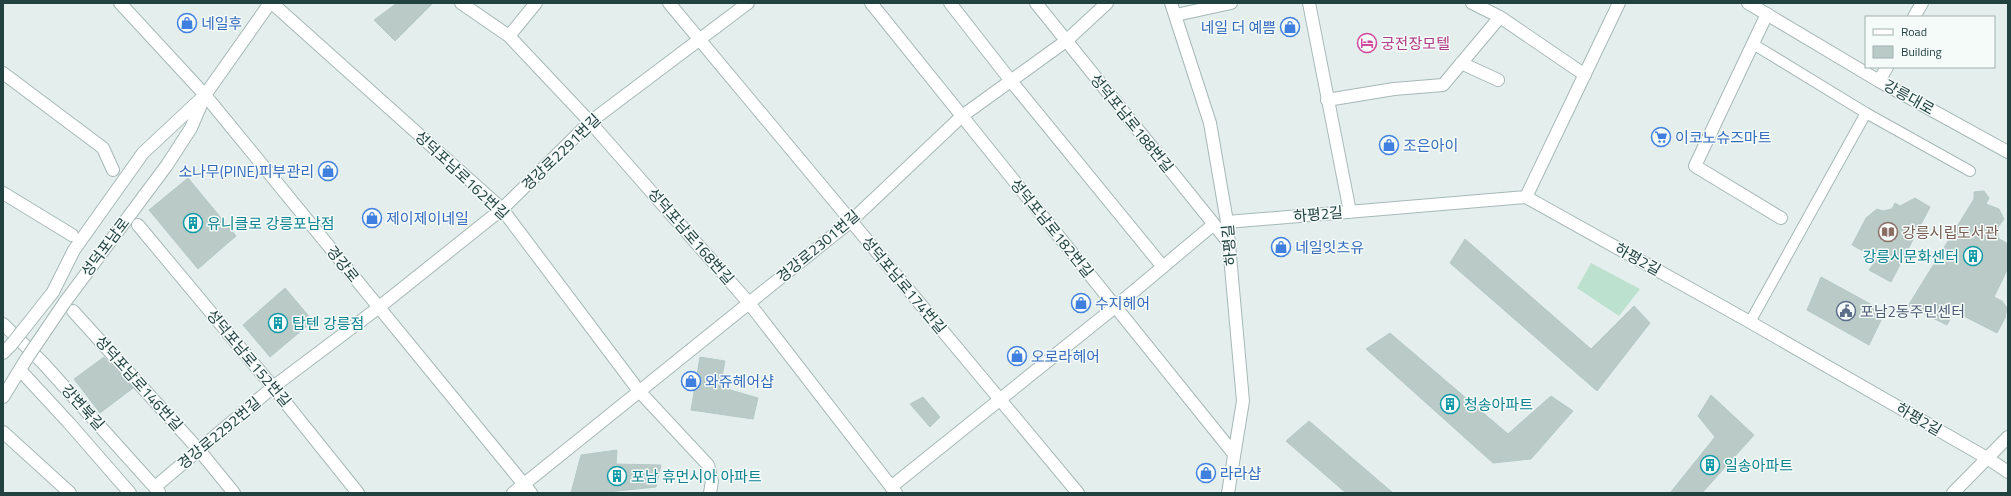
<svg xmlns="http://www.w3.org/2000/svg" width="2011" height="496" font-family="'Titillium Web','Noto Sans KR',sans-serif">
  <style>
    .green { fill: #bce1cf }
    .building { fill: #b9cac7; stroke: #b6c9c6 }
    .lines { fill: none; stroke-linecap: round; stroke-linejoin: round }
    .pedestrian-casing { stroke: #a6b8b6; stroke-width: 12 }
    .minor-casing { stroke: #a6b8b6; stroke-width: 14 }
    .tertiary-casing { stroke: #a6b8b6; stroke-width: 14 }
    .pedestrian { stroke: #fff; stroke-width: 10 }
    .minor { stroke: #fff; stroke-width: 12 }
    .tertiary { stroke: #fff; stroke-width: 12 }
    .tertiary-bridge-casing { stroke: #a6b8b6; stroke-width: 14; stroke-linecap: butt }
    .tertiary-bridge { stroke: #fff; stroke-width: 12 }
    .labels { text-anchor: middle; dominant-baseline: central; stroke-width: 3; stroke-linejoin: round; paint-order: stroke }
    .shop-label { font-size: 15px; fill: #366cbe; stroke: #f5fbf9; text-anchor: start }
    .hotel-label { font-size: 15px; fill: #b23c85; stroke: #f5fbf9; text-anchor: start }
    .street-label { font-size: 15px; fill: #224242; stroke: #f5fbf9 }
    .culture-label { font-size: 15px; fill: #0d838f; stroke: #f5fbf9; text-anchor: start }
    .education-label { font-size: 15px; fill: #785e54; stroke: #f5fbf9; text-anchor: start }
    .service-label { font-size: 15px; fill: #4e5e75; stroke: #f5fbf9; text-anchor: start }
  </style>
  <rect width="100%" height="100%" fill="#e4efed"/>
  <path class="green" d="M1591 263 1640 289 1619 316 1577 288Z"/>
  <path class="building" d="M397 3H433L395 41 374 20Z
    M188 178 236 236 198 269 149 210Z
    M1984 191 1989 198 1986 204 1999 209 2004 219 1998 227V238L2008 244V268L1994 297 2002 301 2007 308 2005 318 1997 333 1954 311 1947 325 1908 306 1974 199V192Z
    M1915 198 1930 207 1891 282 1869 270 1877 259 1852 245 1866 218 1877 209 1883 211 1892 209 1895 203 1900 206Z
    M1465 239 1591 349 1634 306 1650 323 1597 391 1450 263Z
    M1821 277 1885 312 1869 345 1807 310Z
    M285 288 313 321 270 357 243 325Z
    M1390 333 1508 434 1551 396 1573 411 1531 459 1493 463 1366 349Z
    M104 357 133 388 100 413 74 379Z
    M700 357 725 361 720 387 758 398 753 419 691 410Z
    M1711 395 1754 435 1702 493H1670L1715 437 1698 416Z
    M923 397 940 417 930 427 910 404Z
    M1309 421 1393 493H1346L1286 441Z
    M617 450 616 464 661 465 656 487 598 493H571L581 455Z"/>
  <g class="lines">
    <g class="pedestrian-casing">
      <path id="pedestrian" d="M1753 44 1866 113 1970 171
        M1750 322 1866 113"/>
    </g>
    <g class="minor-casing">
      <path id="minor" d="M272 3 502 209 639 391 708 465 712 481 710 493
        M461 3 509 36 590 122 749 303 896 493
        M669 3 1078 493
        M871 3 1234 454
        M950 3 1011 81 1163 267
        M1036 3 1229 243
        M1309 3 1350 212
        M1472 3 1500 17 1585 75
        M1767 14 1695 166 1781 218
        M1176 15 1231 3
        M1914 17 1922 3
        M509 36 536 3
        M1461 63 1498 80
        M3 73 103 148 113 170
        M1879 81 1887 67
        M1327 100 1394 89 1443 85 1500 17
        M3 193 72 235
        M1526 197 1619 3
        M1227 222 1526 197 1750 322 1987 458 2008 472
        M138 225 273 387 358 493
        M73 311 199 450 234 493
        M3 324 43 363 159 492
        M20 370 69 423 130 493
        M3 432 70 493
        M155 487 273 387 378 308 502 209 590 122 748 3
        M891 487 1115 307 1214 224
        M513 493 851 221 962 116 1066 41 1107 3"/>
    </g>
    <g class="tertiary-casing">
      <path id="tertiary" d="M120 3 205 95 531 493
        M1171 3 1210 123 1227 222 1243 401 1228 493
        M1748 3 1879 81 2008 152
        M53 292 74 250 143 153 205 95 270 3
        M65 302 167 165 191 128 203 100
        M3 353 11 345
        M3 397 27 358
        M1953 493 2008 437"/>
    </g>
    <use href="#pedestrian" class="pedestrian"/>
    <use href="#minor" class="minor"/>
    <use href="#tertiary" class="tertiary"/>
    <g class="tertiary-bridge-casing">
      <path id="tertiary-bridge" d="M11 345 53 292
        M27 358 65 302"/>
    </g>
    <use href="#tertiary-bridge" class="tertiary-bridge"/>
  </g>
  <defs>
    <g id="shop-ring" transform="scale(1)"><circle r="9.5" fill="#f5fbf9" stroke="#3f7fe0" stroke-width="1.5"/><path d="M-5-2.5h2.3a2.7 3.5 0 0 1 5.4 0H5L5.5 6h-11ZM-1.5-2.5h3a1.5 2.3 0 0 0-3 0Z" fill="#3f7fe0"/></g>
    <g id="hotel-ring" transform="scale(1)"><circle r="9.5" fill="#f5fbf9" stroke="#d1479c" stroke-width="1.5"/><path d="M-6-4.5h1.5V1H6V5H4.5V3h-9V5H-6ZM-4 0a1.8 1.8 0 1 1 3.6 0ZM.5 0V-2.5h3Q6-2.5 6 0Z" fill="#d1479c"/></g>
    <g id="supermarket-ring" transform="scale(1)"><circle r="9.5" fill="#f5fbf9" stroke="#3f7fe0" stroke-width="1.5"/><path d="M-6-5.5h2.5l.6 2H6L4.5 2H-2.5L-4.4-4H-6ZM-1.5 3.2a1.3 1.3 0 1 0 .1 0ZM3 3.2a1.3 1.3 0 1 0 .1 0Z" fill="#3f7fe0"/></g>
    <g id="building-ring" transform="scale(1)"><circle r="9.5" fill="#f5fbf9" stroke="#0f9aa8" stroke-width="1.5"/><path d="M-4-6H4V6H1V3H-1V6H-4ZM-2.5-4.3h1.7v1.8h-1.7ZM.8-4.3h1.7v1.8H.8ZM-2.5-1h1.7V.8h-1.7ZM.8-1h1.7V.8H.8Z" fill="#0f9aa8"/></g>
    <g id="library-ring" transform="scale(1)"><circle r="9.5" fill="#f5fbf9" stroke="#8d6e63" stroke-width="1.5"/><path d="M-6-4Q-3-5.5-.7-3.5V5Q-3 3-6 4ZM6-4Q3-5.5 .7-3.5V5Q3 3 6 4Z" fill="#8d6e63"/></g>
    <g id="civic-ring" transform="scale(1)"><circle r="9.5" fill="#f5fbf9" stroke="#5c6f8a" stroke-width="1.5"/><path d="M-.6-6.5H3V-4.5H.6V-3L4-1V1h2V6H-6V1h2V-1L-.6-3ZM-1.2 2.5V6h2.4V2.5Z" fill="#5c6f8a"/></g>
  </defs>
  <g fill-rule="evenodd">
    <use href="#shop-ring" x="187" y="23"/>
    <use href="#shop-ring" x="1290" y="27"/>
    <use href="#hotel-ring" x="1367" y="43"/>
    <use href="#supermarket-ring" x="1661" y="137"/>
    <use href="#shop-ring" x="1389" y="145"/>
    <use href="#shop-ring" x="328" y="171"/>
    <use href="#shop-ring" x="372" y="218"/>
    <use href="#building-ring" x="193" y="223"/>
    <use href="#library-ring" x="1888" y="232"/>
    <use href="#shop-ring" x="1281" y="247"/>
    <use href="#building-ring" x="1973" y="256"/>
    <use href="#shop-ring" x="1081" y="303"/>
    <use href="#civic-ring" x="1846" y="311"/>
    <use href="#building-ring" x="278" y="323"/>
    <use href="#shop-ring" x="1017" y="356"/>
    <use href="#shop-ring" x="691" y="381"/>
    <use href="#building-ring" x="1450" y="404"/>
    <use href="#building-ring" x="1710" y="465"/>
    <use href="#shop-ring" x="1206" y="473"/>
    <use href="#building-ring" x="617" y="476"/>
  </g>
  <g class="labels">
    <g class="shop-label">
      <text x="201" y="23">네일후</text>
      <text x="1276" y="27" text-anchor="end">네일 더 예쁨</text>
      <text x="1675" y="137">이코노슈즈마트</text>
      <text x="1403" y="145">조은아이</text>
      <text x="314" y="171" text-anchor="end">소나무(PINE)피부관리</text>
      <text x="386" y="218">제이제이네일</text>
      <text x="1295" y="247">네일잇츠유</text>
      <text x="1095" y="303">수지헤어</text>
      <text x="1031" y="356">오로라헤어</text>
      <text x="705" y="381">와쥬헤어샵</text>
      <text x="1220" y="473">라라샵</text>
    </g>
    <g class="hotel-label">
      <text x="1381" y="43">궁전장모텔</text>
    </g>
    <g class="street-label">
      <text transform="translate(1909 97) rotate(29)">강릉대로</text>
      <text transform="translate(1132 123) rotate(51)">성덕포남로188번길</text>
      <text transform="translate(561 152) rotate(-44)">경강로2291번길</text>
      <text transform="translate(462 175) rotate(43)">성덕포남로162번길</text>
      <text transform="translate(1318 214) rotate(-5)">하평2길</text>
      <text transform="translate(1052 228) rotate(51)">성덕포남로182번길</text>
      <text transform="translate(691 236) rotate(49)">성덕포남로168번길</text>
      <text transform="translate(1229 245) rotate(-95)">하평길</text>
      <text transform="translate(818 246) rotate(-40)">경강로2301번길</text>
      <text transform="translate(105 247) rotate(-53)">성덕포남로</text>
      <text transform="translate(1638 259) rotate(29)">하평2길</text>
      <text transform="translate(343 264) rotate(51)">경강로</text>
      <text transform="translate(904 285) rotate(50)">성덕포남로174번길</text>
      <text transform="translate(249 358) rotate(50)">성덕포남로152번길</text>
      <text transform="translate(139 383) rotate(48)">성덕포남로146번길</text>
      <text transform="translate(83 407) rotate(48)">강변북길</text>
      <text transform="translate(1919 419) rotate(30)">하평2길</text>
      <text transform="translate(219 433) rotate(-40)">경강로2292번길</text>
    </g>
    <g class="culture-label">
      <text x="207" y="223">유니클로 강릉포남점</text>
      <text x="1959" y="256" text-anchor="end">강릉시문화센터</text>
      <text x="292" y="323">탑텐 강릉점</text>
      <text x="1464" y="404">청송아파트</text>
      <text x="1724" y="465">일송아파트</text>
      <text x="631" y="476">포남 휴먼시아 아파트</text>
    </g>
    <g class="education-label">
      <text x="1902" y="232">강릉시립도서관</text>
    </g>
    <g class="service-label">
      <text x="1860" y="311">포남2동주민센터</text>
    </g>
  </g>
  <rect width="2011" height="496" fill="none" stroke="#224242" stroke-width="8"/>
  <rect x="1865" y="16" width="130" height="52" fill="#f5fbf9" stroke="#a1b1b0"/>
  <rect x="1873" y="29" width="20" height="6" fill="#ffffff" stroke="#a1b1b0"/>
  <text x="1901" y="36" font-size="12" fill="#224242">Road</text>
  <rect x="1873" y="46" width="20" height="12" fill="#b9cac7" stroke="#a1b1b0"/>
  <text x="1901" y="56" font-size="12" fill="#224242">Building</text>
</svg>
